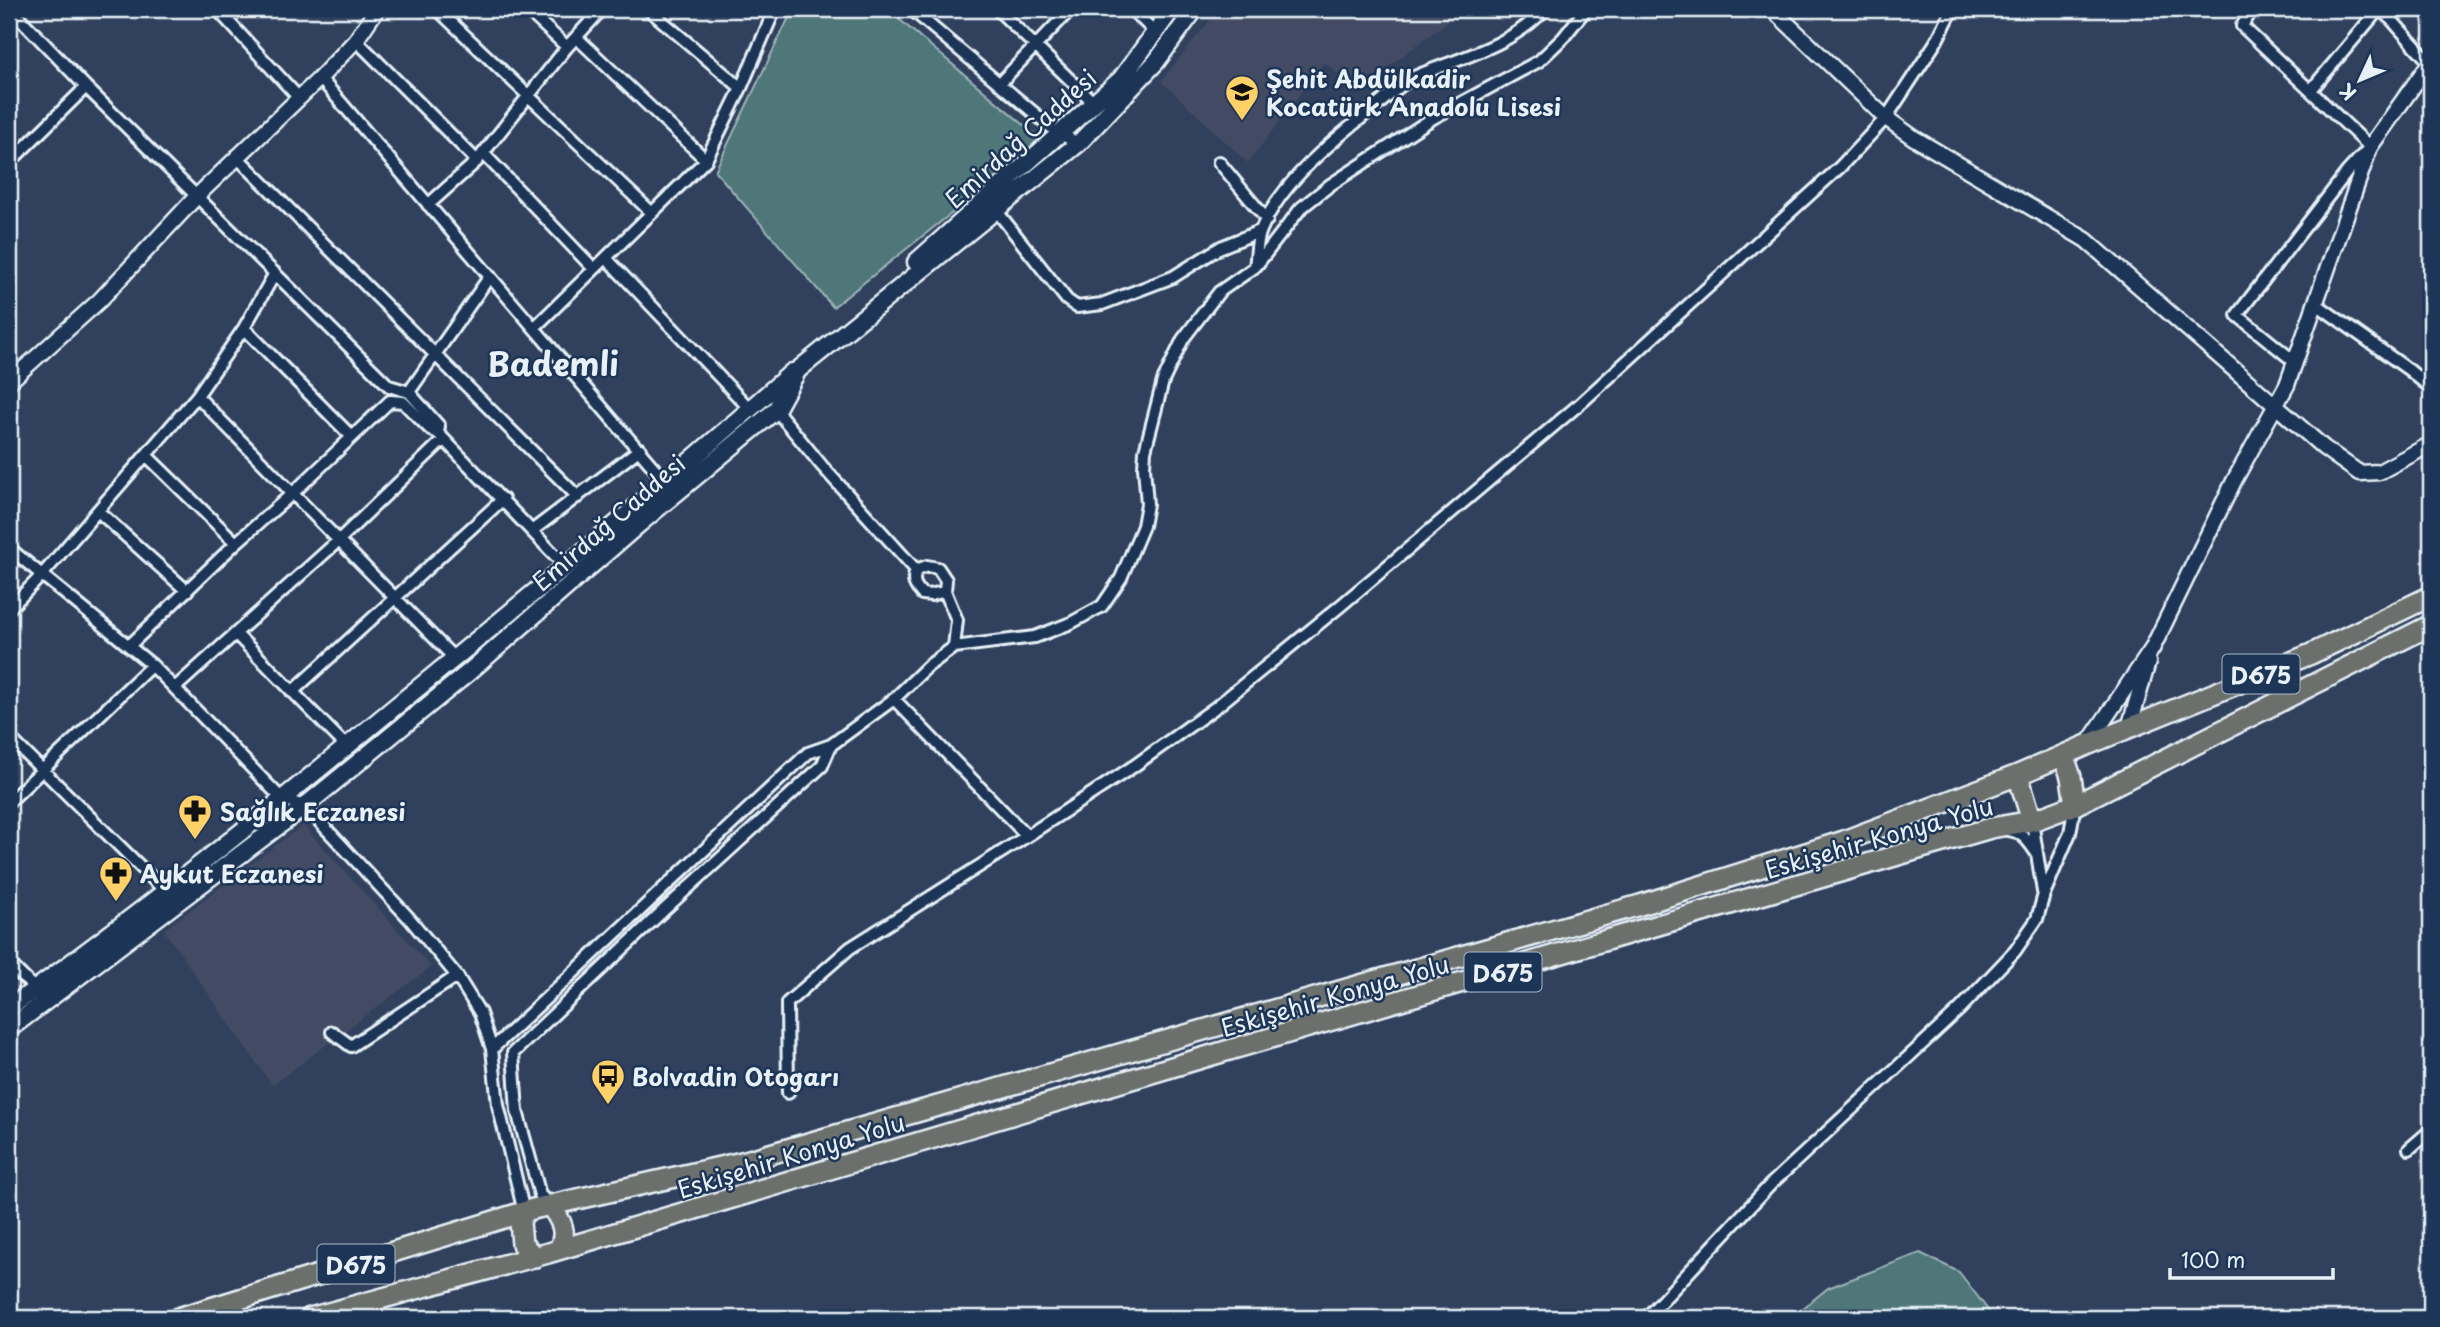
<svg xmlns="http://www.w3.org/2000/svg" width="2440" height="1327" font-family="'Playpen Sans',sans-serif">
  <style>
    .built { fill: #424c64 }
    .grass { fill: #507679; stroke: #9cb4b8; stroke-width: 2 }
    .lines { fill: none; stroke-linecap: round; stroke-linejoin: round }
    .minor-casing { stroke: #e8f1f8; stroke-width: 16 }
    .tertiary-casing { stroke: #e8f1f8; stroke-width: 19 }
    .secondary-casing { stroke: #e8f1f8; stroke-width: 21 }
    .trunk-casing { stroke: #e8f1f8; stroke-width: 24 }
    .minor { stroke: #1d3557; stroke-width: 10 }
    .tertiary { stroke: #1d3557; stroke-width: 14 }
    .secondary { stroke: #1d3557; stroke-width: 16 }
    .trunk { stroke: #6c706d; stroke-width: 19 }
    .labels { text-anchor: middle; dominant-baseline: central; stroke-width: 5; stroke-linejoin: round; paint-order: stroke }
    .shield { fill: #1d3557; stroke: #abb9c8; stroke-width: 2 }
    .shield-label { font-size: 23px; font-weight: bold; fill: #e8f1f8 }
    .poi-label { font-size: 24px; font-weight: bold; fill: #e8f1f8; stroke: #1d3557; text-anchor: start }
    .street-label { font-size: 24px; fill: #e8f1f8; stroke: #1d3557 }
    .district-label { font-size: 32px; font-weight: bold; fill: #e8f1f8; stroke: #1d3557 }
  </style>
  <rect width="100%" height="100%" fill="#31415d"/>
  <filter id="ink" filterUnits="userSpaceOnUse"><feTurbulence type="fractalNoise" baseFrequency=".0143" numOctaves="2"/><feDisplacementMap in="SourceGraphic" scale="14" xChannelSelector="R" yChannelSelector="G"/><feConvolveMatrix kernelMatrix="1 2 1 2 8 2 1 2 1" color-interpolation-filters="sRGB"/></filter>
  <g filter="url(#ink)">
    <path class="built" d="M1219 9H1464L1358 90 1324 62 1248 163 1161 81Z
      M303 825 431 967 272 1085 164 930Z"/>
    <path class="grass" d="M793 9H887L1043 141 833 307 715 171Z
      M1920 1253 1959 1272 1994 1318H1791L1828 1288Z"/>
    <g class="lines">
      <g class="minor-casing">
        <path id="minor" d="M11 9 86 87 389 386 409 392 490 276
          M217 9 298 97
          M437 9 652 213
          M526 9 567 47
          M648 9 741 88
          M911 9 1059 134 1079 143
          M997 9 1094 103
          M1131 9 1155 32
          M2253 9 2242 26 2370 147 2347 172 2237 315 2295 362
          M2382 9 2431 64
          M576 37 706 160
          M356 40 477 161
          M320 78 665 481
          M999 84 1071 9
          M2311 90 2379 9
          M483 153 594 269
          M236 156 578 497
          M1219 162 1267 220
          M9 163 86 87
          M428 205 477 161 567 47 602 9
          M996 210 1067 300 1077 307 1102 304 1173 277 1221 247 1260 231
          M606 258 750 409
          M1256 266 1301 208 1330 185 1433 118 1539 61 1563 38 1586 9
          M2315 303 2409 370 2431 388
          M244 328 352 437
          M534 328 706 160 741 88 775 9
          M409 392 439 426 438 433
          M197 396 455 659
          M776 410 822 466 916 570 927 566 938 568 946 580 945 591 957 620 954 647
          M146 455 236 543
          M98 511 187 591
          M533 530 640 449
          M9 548 152 665 282 799 305 806 409 918 457 976 480 1013 492 1049 498 1105 524 1212
          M916 570C912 581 914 585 922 594L931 595 945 591
          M9 609 42 575 197 396 244 328 275 273
          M236 634 347 747
          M129 646 236 543 293 493 390 401 403 402 430 429 438 433 568 569
          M175 688 338 541 443 440
          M292 692 503 499
          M894 699 1027 836
          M9 737 165 891
          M9 802 152 665
          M2032 821 2043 892
          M2008 830C2022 831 2030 843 2037 854
          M9 963 38 992
          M332 1032 351 1046 457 976
          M492 1049 808 753 831 745 894 699 928 666 954 647 1035 637 1071 623 1102 606 1121 578 1143 526 1147 504 1144 467 1145 451 1163 381 1183 339 1219 292 1255 267C1257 255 1256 241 1261 230 1282 180 1338 136 1380 103 1392 93 1405 80 1419 75 1463 57 1512 45 1545 9
          M513 1053 665 909 822 766 831 745
          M513 1053 517 1111 540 1195 550 1205
          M788 1093 787 1003 850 948 1027 836 1134 766 1216 707 1339 607 1582 402 1840 167 1886 118 1936 42 1953 9
          M2409 1149 2431 1130
          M1646 1318 1771 1184 1959 1010 2015 951 2037 919 2044 894 2070 833 2075 805"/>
      </g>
      <g class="tertiary-casing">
        <path id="tertiary" d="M1772 9 1886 118 1914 138 2086 240 2324 448 2359 473 2379 472 2431 444
          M9 382 100 300 197 196 320 78 356 40 377 9
          M2129 728 2148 662
          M2087 745 2152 649 2235 479 2287 385 2370 147 2431 61"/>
      </g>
      <g class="secondary-casing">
        <path id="secondary" d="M916 262 1121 79 1172 9
          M9 1008C142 913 270 810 396 706 530 597 663 486 792 372
          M9 1029 305 806 469 672 639 524 776 410 798 370 1079 143 1156 62 1195 9"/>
      </g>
      <g class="trunk-casing">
        <path id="trunk" d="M2064 756 2071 777 2075 805
          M2018 775 2032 821
          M550 1205C561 1220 569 1233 558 1250
          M524 1212 520 1222 522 1244 535 1257
          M178 1318 533 1209 742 1162 1640 905 1844 841 2018 775 2087 745 2311 654 2431 596
          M310 1318 548 1253 1202 1058 1991 828 2032 821 2075 805 2431 625"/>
      </g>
      <use href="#minor" class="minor"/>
      <use href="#tertiary" class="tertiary"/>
      <use href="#secondary" class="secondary"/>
      <use href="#trunk" class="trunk"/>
    </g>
  </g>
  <defs>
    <g id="school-pin" transform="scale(1.75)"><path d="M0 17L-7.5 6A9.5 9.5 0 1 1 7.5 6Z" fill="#ffd166" stroke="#1d3557"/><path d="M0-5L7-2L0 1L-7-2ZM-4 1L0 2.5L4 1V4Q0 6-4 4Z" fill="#111"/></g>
    <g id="pharmacy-pin" transform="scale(1.75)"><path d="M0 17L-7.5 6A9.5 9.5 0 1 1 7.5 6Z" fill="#ffd166" stroke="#1d3557"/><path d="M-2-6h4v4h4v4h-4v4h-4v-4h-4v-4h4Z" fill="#111"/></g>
    <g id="bus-pin" transform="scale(1.75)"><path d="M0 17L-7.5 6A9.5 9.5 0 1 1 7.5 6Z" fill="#ffd166" stroke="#1d3557"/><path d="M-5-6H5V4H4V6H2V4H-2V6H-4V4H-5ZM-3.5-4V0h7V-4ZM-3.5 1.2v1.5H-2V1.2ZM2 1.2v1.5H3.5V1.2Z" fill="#111"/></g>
  </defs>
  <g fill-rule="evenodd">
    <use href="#school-pin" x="1242" y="92"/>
    <use href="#pharmacy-pin" x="195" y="811"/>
    <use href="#pharmacy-pin" x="116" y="873"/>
    <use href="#bus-pin" x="608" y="1076"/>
  </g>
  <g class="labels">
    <g class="shield">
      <rect x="2222.5" y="654.5" width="77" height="39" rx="5"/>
      <rect x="1464.5" y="952.5" width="77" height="39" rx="5"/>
      <rect x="317.5" y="1244.5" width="77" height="39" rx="5"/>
    </g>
    <g class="shield-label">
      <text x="2261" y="674">D675</text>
      <text x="1503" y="972">D675</text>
      <text x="356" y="1264">D675</text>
    </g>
    <g class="poi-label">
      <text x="1266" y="78">Şehit Abdülkadir<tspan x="1266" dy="28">Kocatürk Anadolu Lisesi</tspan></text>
      <text x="220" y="811">Sağlık Eczanesi</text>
      <text x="140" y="873">Aykut Eczanesi</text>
      <text x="632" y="1076">Bolvadin Otogarı</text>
    </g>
    <g class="street-label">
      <text transform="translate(1020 138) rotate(-42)">Emirdağ Caddesi</text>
      <text transform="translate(608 522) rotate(-41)">Emirdağ Caddesi</text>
      <text transform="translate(1879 837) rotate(-16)">Eskişehir Konya Yolu</text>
      <text transform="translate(1335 995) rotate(-16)">Eskişehir Konya Yolu</text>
      <text transform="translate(791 1155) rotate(-17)">Eskişehir Konya Yolu</text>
    </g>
    <g class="district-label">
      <text x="553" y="363">Bademli</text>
    </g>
  </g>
  <rect width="2440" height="1327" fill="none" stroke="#1d3557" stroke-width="35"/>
  <rect x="18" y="18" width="2405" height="1292" fill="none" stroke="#e8f1f8" stroke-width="2.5" filter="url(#ink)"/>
  <g transform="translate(2360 80) rotate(226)" stroke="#1d3557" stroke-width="5" paint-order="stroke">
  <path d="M0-5L12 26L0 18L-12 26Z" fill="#e8f1f8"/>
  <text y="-10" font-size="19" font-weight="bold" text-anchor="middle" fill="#e8f1f8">K</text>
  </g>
  <path d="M2170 1268v10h163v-10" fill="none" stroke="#e8f1f8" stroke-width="3.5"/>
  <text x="2181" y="1268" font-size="21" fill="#e8f1f8" stroke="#1d3557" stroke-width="5" paint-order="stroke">100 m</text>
</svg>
